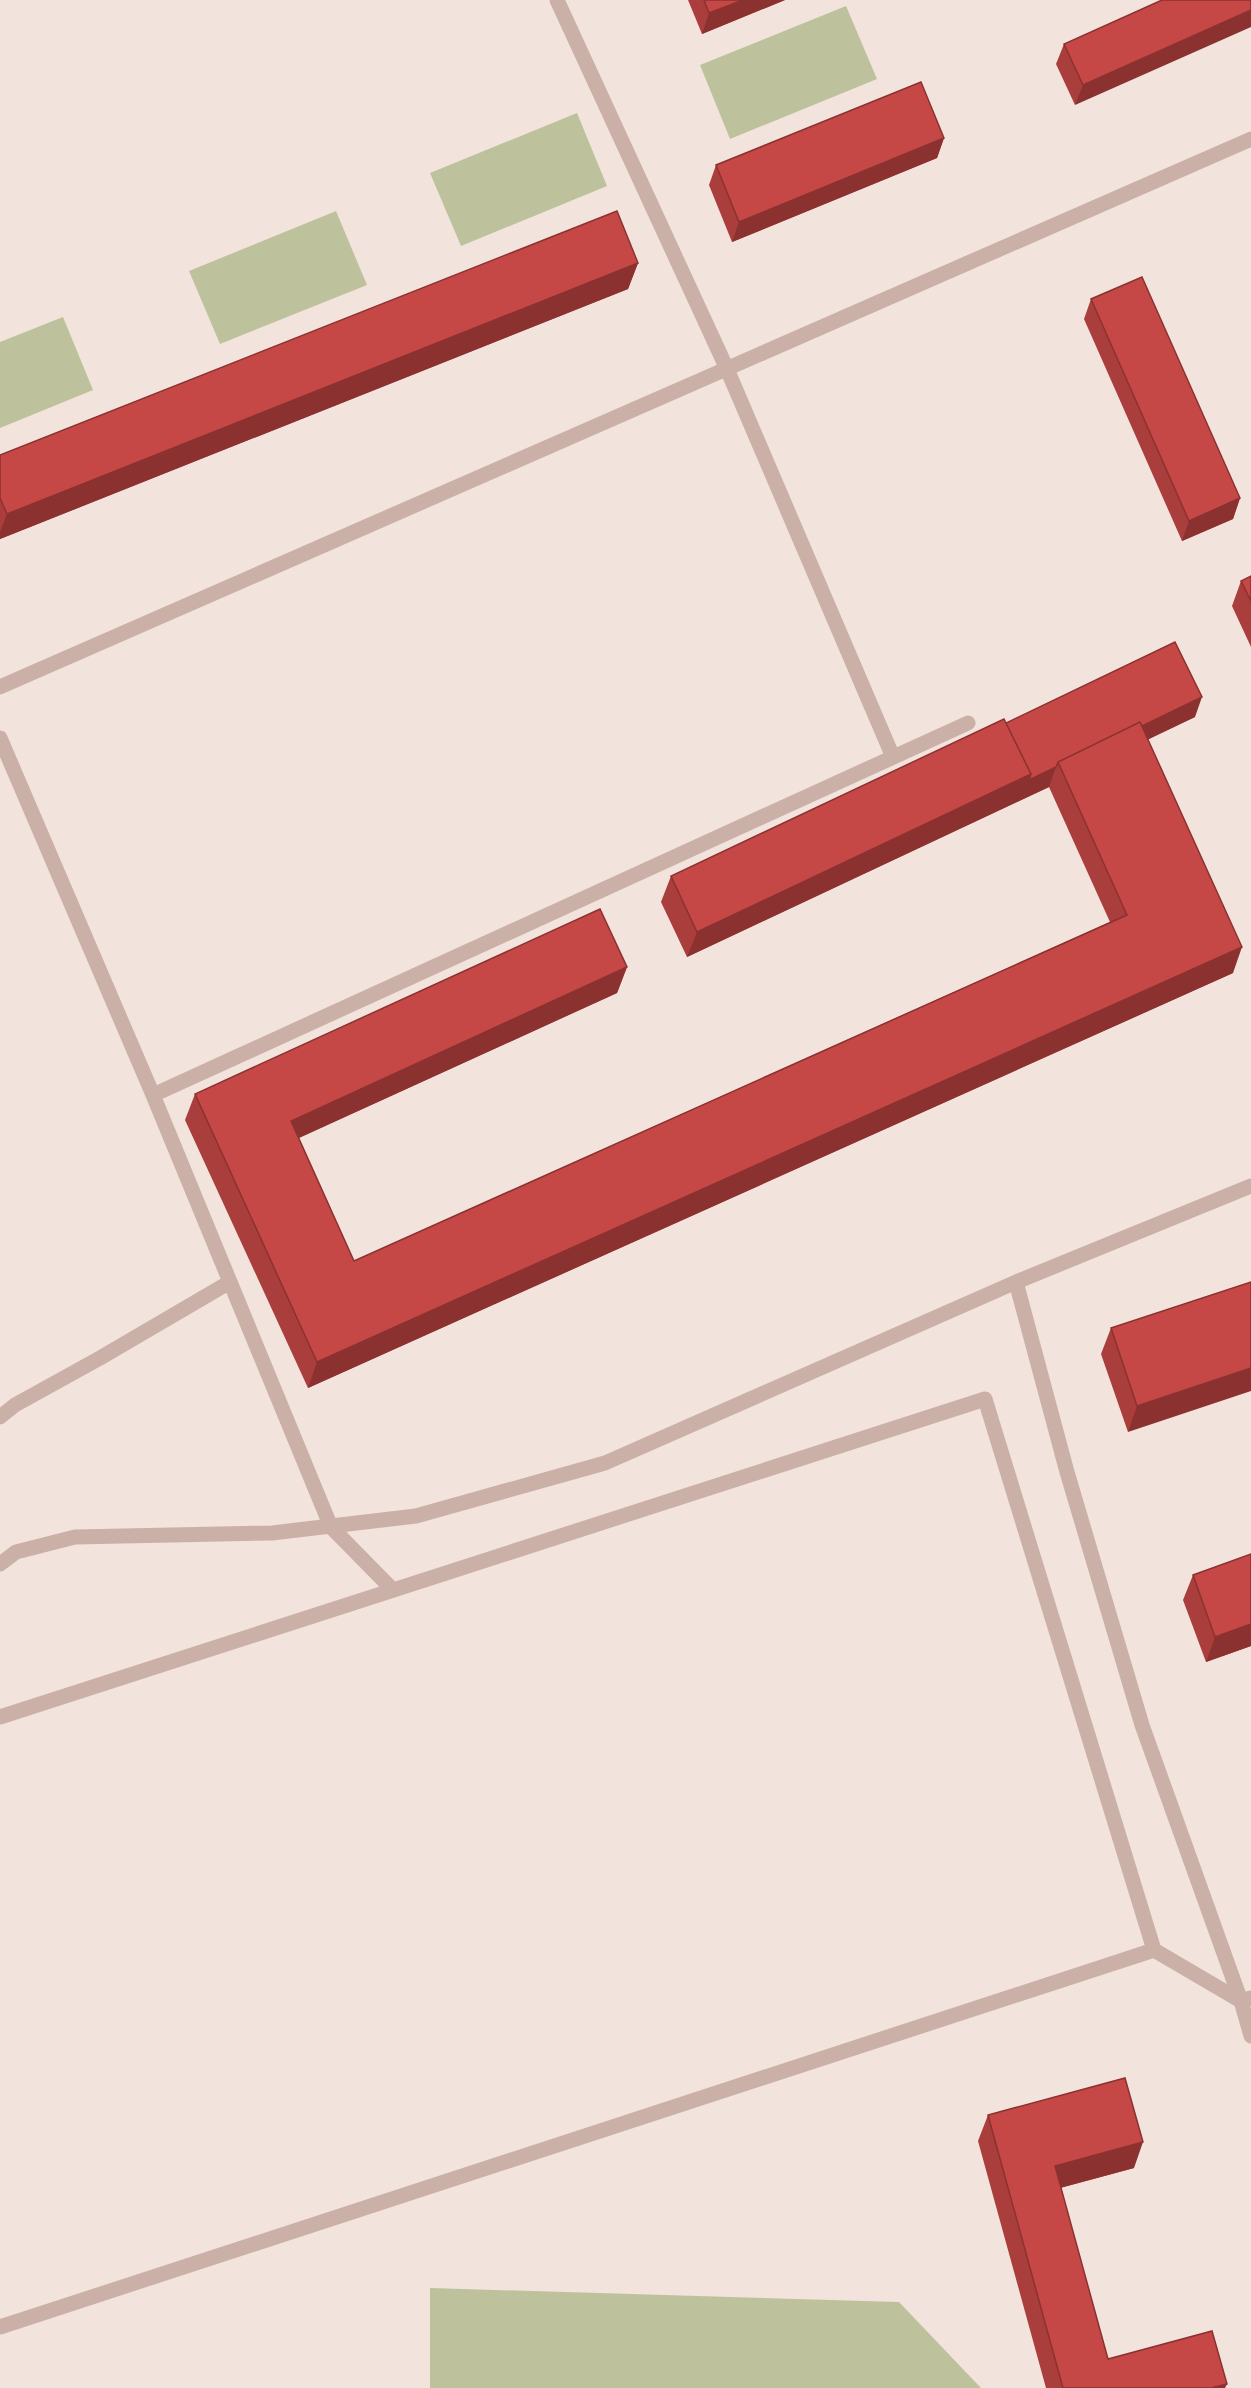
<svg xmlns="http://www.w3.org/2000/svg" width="1251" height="2388" font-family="Jost,sans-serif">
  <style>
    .green { fill: #bdc29c }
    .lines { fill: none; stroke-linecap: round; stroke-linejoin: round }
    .service { stroke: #cbb0a8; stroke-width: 15 }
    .minor { stroke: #cbb0a8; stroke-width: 15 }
    .wall { fill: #aa3e3c }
    .shaded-wall { fill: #8b3231 }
    .building { fill: #c64846; stroke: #8b3231; stroke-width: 1.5 }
  </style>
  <rect width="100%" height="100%" fill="#f2e3dc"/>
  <path class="green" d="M846 6 877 79 730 139 700 65Z
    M577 113 607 186 461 246 430 173Z
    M336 211 367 285 220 344 189 271Z
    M63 317 93 390 0 428V342Z
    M430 2288 899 2302 981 2388H430Z"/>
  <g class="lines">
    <path class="service" d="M557 0 727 369 893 757
      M0 687 1251 139
      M0 738 153 1095 331 1527 393 1590
      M153 1095 968 723
      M1016 1282 1067 1472 1142 1725 1241 2001
      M0 1417 15 1405 100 1358 230 1282
      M0 1564 16 1552 75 1537 272 1533 416 1516 605 1463 1016 1282 1251 1186
      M0 1717 985 1399 1154 1950 1241 2001
      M0 2327 1154 1950"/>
    <path class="minor" d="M1251 1998 1241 2001 1251 2036"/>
  </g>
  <path class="wall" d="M688 0H785L702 34Z
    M1162 0 1075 105 1056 64 1064 44Z
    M944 138 937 158 732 242 709 185 716 165Z
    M638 263 628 289 0 539V455Z
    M1091 299 1240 498 1233 519 1182 541 1084 319Z
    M1251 576V647L1232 606 1241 581Z
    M1195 717 1148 739 1233 973 308 1388 185 1120 195 1094 627 967 617 993 299 1138 354 1261 1110 922 1049 787 687 957 661 902 671 876 1006 723Z
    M1251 1282 1128 1432 1101 1354 1111 1328Z
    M1251 1554V1646L1206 1662 1183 1600 1193 1575Z
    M988 2115 1134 2168 1060 2188 1108 2359 1225 2388H1046L978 2141Z"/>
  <path class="shaded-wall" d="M743 0H785L702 34 709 13Z
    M1251 10V27L1075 105 1083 85Z
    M944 138 937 158 732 242 739 222Z
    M638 263 628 289 0 539V532L7 514Z
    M1240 498 1233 519 1182 541 1189 521Z
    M1202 697 1195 717 1066 779 1060 765Z
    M1056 767 1049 787 687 957 697 932 1031 774Z
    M1242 947 1233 973 308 1388 317 1362Z
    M627 967 617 993 281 1146 291 1121Z
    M1251 1368V1391L1128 1432 1137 1406Z
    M1251 1617V1646L1206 1662 1215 1637Z
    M1143 2142 1134 2168 1045 2192 1055 2166Z
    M1227 2384 1225 2388H1211Z"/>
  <path class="building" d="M704 0H743L709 13Z
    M1162 0H1251V10L1083 85 1064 44Z
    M921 82 944 138 739 222 716 165Z
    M617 211 638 263 7 514 0 498V455Z
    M1142 277 1240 498 1189 521 1091 299Z
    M1251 576V601L1241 581Z
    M1175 642 1202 697 1142 726 1140 722 1058 762 1056 767 1029 780 1031 774 1006 723Z
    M1004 719 1031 774 697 932 671 876Z
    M1140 722 1242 947 317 1362 195 1094 600 909 627 967 291 1121 354 1261 1127 915 1058 762Z
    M1251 1282V1368L1137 1406 1111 1328Z
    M1251 1554V1624L1215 1637 1193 1575Z
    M1125 2078 1143 2142 1055 2166 1108 2359 1212 2331 1227 2384 1211 2388H1063L988 2115Z"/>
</svg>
